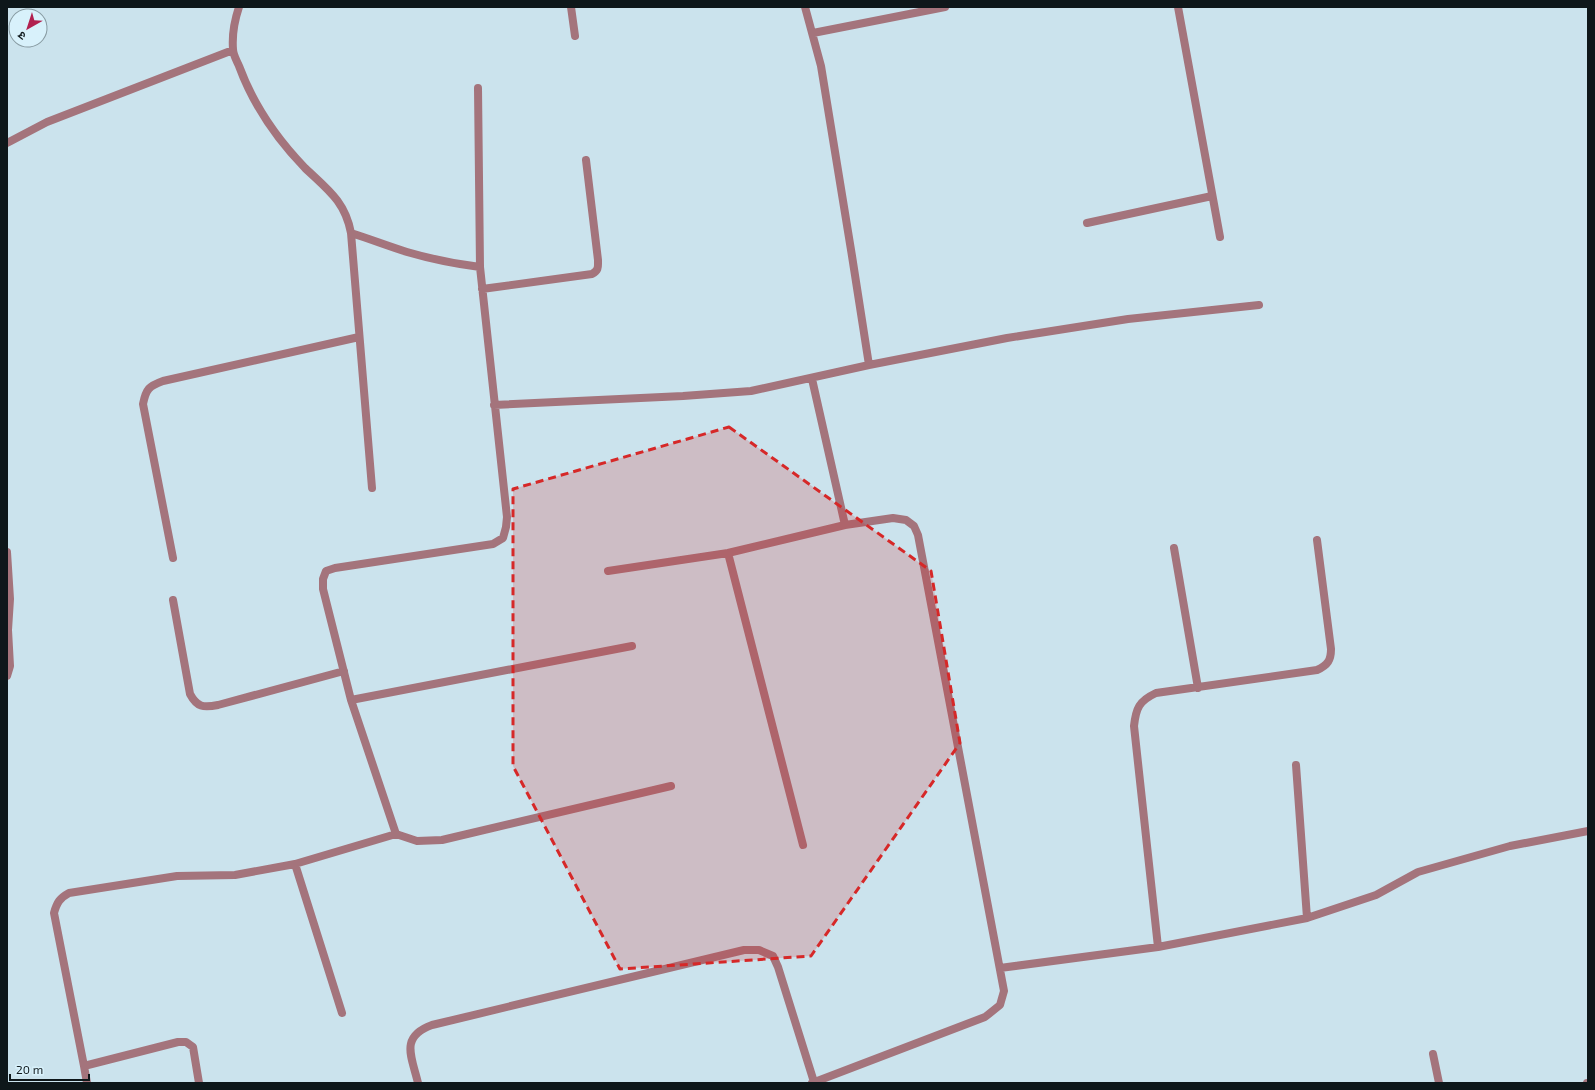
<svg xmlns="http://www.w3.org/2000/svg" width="1595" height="1090" font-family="'Exo 2','Noto Sans Devanagari',sans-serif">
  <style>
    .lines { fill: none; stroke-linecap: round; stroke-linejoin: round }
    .street { stroke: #a4747c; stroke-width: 8 }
    .marked { fill: #d62828; fill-opacity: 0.2; stroke: #d62828; stroke-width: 3; stroke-dasharray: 8 5; stroke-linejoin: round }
  </style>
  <rect width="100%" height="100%" fill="#cbe3ed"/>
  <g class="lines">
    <path class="street" d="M239 7C235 19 232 36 233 49 233 55 237 61 239 66 253 104 277 139 305 168 327 189 345 201 351 233 370 239 388 246 407 252 431 259 455 264 480 267
      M571 7 575 36
      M805 7 821 66 852 256 869 365
      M1178 7 1220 237
      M813 33 945 7
      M478 88 480 267 507 517 506 527 503 538 493 544 335 568 326 571 323 579V589L351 700 396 834 417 841 442 840 671 786
      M7 143 47 122 233 50
      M1087 223 1212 196
      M351 233 372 488
      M482 289 592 274C599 270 598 267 598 260L586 160
      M812 379 845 525
      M494 405 683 396 751 391 869 365 1007 338 1128 319 1259 305
      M1174 548 1198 688
      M7 552 10 599 8 630 10 666 7 676
      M173 558 143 404C146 389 149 386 163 381L359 337
      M608 571 728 553
      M173 600 190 694C197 707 203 708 218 705L344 671
      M351 700 632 646
      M1296 765 1307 918
      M803 845 728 553 845 525 893 518 906 520 914 526 918 535 1004 991 1000 1005 985 1017 812 1083
      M295 864 342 1013
      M1158 947 1134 726C1136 708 1139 701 1156 693L1317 670C1328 665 1331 660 1331 649L1317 540
      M1000 968 1158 947 1307 918 1376 895 1418 872 1510 846 1588 831
      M1433 1054 1439 1083
      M84 1066 87 1083
      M199 1083 193 1047 186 1042H178L84 1066 54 913C57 902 60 898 69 893L177 876 235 875 295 864 396 834
      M418 1083C412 1057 399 1037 432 1025L744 950H759L773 956 778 967 814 1082
      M1587 1083H1588"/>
  </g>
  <path class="marked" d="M729 427 931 571 960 743 811 956 620 969 513 766V489Z"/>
  <rect width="1595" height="1090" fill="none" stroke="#0e171a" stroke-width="16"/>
  <g transform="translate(28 28) rotate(219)"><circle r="19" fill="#d8f1fb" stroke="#879aa1"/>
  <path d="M0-3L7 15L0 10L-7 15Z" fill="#b1204f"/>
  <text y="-6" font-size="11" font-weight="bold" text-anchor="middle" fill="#0e171a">उ</text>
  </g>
  <path d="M10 1074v6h79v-6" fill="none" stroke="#0e171a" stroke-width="2"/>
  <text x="16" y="1074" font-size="12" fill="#0e171a" stroke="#d8f1fb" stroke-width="3" paint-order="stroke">20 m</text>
</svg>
